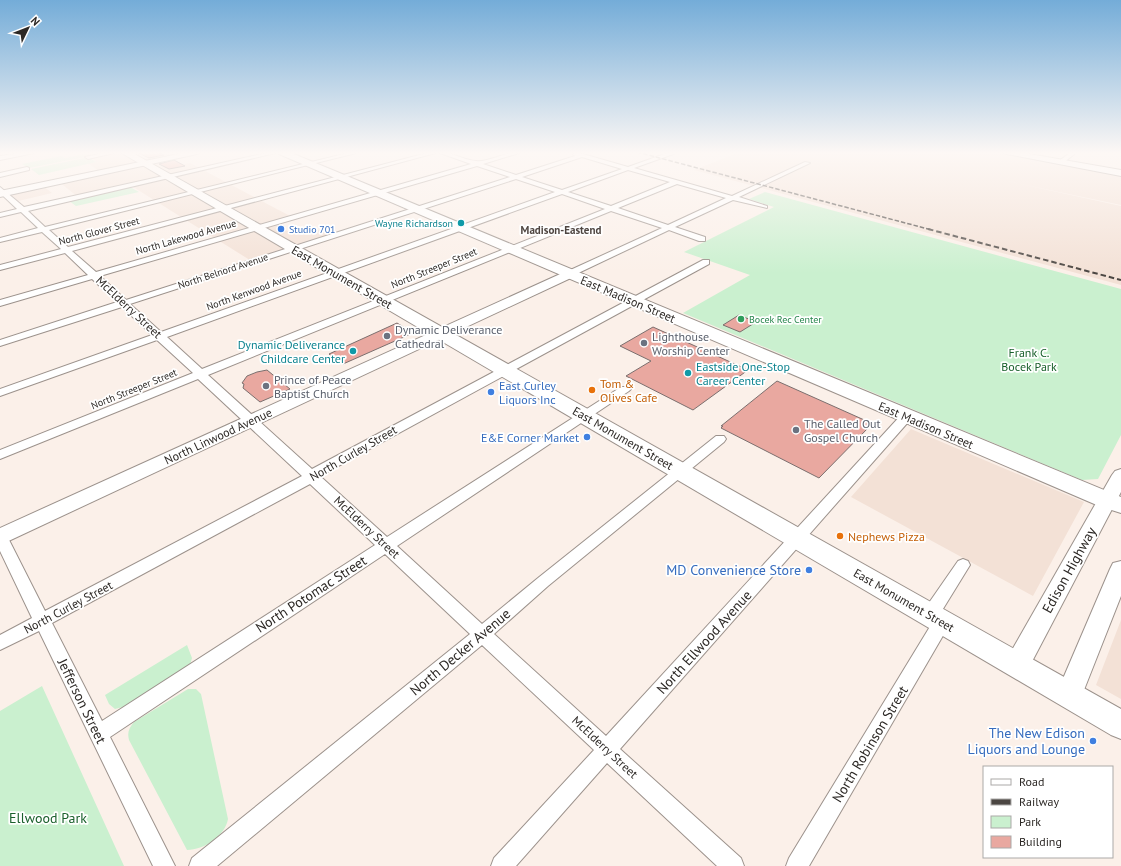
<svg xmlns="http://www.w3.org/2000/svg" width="1121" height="866" font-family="'PT Sans',sans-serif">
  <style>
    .built { fill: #f3e1d6 }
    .green { fill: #caf0cf }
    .building { fill: #e9a8a0; stroke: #7b6f6e }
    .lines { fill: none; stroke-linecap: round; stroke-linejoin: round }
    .street-casing { stroke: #9c928c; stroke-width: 2 }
    .secondary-casing { stroke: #9c928c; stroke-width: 2 }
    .primary-casing { stroke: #9c928c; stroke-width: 2 }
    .street { fill: #fff; fill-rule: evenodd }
    .secondary { fill: #fff; fill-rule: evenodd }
    .primary { fill: #fff; fill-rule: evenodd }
    .rail-far1 { stroke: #4b4642; stroke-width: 1.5; stroke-dasharray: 4.5 2; stroke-linecap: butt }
    .rail { stroke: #4b4642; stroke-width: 2; stroke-dasharray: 5.5 3; stroke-linecap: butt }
    .culture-dot { fill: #0f9aa8; stroke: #fff; stroke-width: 1.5 }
    .shop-dot { fill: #3f7fe0; stroke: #fff; stroke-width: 1.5 }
    .leisure-dot { fill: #2e9e5b; stroke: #fff; stroke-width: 1.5 }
    .worship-dot { fill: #6b7280; stroke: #fff; stroke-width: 1.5 }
    .food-dot { fill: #e8710a; stroke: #fff; stroke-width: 1.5 }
    .labels { text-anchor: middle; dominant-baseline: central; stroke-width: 3.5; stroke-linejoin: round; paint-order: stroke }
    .far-culture-label { font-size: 10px; fill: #0d838f; stroke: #fff; text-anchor: end }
    .far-shop-label { font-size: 10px; fill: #366cbe; stroke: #fff; text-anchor: start }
    .far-street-label { font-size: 10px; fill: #2c2825; stroke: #fff }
    .far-leisure-label { font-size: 10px; fill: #27864d; stroke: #fff; text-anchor: start }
    .far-neighbourhood-label { font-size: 11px; font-weight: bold; fill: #4e4540; stroke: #fff }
    .street-label { font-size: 12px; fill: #2c2825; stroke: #fff }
    .worship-label { font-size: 12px; fill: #5b616d; stroke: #fff; text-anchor: start }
    .culture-label { font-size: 12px; fill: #0d838f; stroke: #fff; text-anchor: end }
    .park-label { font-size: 12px; fill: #1a602c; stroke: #fff }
    .food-label { font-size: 12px; fill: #c56008; stroke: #fff; text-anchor: start }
    .shop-label { font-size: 12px; fill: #366cbe; stroke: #fff; text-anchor: start }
    .near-shop-label { font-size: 14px; fill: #366cbe; stroke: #fff; text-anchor: end }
    .near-street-label { font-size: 14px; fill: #2c2825; stroke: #fff }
    .near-park-label { font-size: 14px; fill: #1a602c; stroke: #fff }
  </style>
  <rect width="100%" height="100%" fill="#fbf0e9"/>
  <path class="built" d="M81 152H168L177 156 163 159 175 166 190 163 292 217 273 223 291 233 312 227 331 236 253 262 130 185 78 197 58 181 100 172 88 163 96 161Z
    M740 152H998L1121 176V205L1007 181 1121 206V285L694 170Z
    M42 185 52 193 14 202 5 193Z
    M911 429 1084 502 1033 596 851 497Z
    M1121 620V699L1096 685Z"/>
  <path class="green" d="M83 152H97L87 154 90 156 29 168 22 164 61 156 65 158 84 154 85 153Z
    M89 157 96 162 39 175 31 169Z
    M130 187 139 192 76 206 69 201Z
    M765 192 1121 289V435L1098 479 1082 480 683 313 750 275 684 252 774 207 749 199Z
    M187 645 192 658 190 665 123 707 115 709 109 704 105 695Z
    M42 686 124 866H0V711Z
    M188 689H196L201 694 228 819C225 836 204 850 187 850L129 740C127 732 129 728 134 722Z"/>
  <path class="building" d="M140 152H156L164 155 149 158 139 153Z
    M174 160 185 166 169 169 159 164Z
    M739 315 756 322 740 332 723 325Z
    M397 323 413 333 343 364 329 354Z
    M653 327 673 336 748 370 693 410 626 376 651 361 620 346Z
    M267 370 290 389 260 402 243 388 244 384 242 383 247 376 257 372Z
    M777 381 871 423 869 426H870L819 478 721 428 723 426H721Z"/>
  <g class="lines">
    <g class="street-casing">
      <path id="street" d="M28 152H39L0 160V156Z
        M108 152H118L88 159 85 157Z
        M271 152H280L28 211 45 227 352 152H360L49 230 68 247 431 152H439L72 251 96 272 471 164 440 153 439 152C453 152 463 160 476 161 486 163 506 152 520 152L519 153 483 164 516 175 575 156 573 154 576 152 628 167 670 152H677L676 153 634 168 732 196 805 162 810 163 739 197 767 206V208L733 200 675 227 705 237V241H699L669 230 572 276H566L565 274 566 272 662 228 611 211 208 375 312 469 703 260H709V264L320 476 387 537 621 387H629L631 389 629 391 397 546 482 624 538 578 716 436H724L726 439 724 442 548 586 494 634 606 736 902 414H910L912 417 910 420 620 749 741 858 744 866H717L607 763 516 866H491L494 858 594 750 482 645 217 866H189L192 858 470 634 385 554 110 737 175 866H153L39 631 0 650V635L32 618 0 551V531L5 532 45 611 302 476 198 379 0 459V450L193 373 157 340 0 396V389L152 335 122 307 0 346V340L117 302 92 279 0 306V300L88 275 65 253 0 270V265L61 249 42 232 0 242V238L38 228 21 212 0 217V213L17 209 0 193V187L24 207ZM582 157 622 169 562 190 522 177ZM477 166 510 177 126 300 100 276ZM628 170 670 182 611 206 568 192ZM516 179 555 192 161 332 130 304ZM677 184 726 198 668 225 618 208ZM562 194 605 209 202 369 167 337ZM310 484 375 545 102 721 52 623Z
        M1071 152H1077L1063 163H1059V161Z
        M27 167 29 168V170L0 177V173Z
        M963 559 968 561 970 565 938 617 942 615 948 617 950 622 948 627 809 866H786L789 858 934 620 930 622 924 620 922 615 924 610 958 561Z"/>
    </g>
    <g class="secondary-casing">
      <path id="secondary" d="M188 152H201L197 154 0 197V191Z
        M1003 152H1018L1121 170V176L1007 154Z
        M569 270 573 271 575 274 573 277 0 545V528Z
        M1121 469V492L1026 673 1017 676 1008 673 1005 665 1008 657 1112 475 1115 471Z
        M1121 561V596L1082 695 1078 703 1069 707 1060 703 1056 695 1110 569 1113 563Z"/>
    </g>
    <g class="primary-casing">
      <path id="primary" d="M120 152H131L1121 709V739L1111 735Z
        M278 152H289L1121 497V513L1099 506 279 154Z"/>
    </g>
    <use href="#street" class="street"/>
    <use href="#secondary" class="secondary"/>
    <use href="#primary" class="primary"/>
    <path class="rail-far1" d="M637 152 932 230"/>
    <path class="rail" d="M928 229 1121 280"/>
  </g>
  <linearGradient id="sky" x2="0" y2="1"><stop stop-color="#74acd8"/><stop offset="0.56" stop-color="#fdf8f5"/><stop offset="1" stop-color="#fdf8f5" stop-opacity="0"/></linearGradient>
  <rect width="1121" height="273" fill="url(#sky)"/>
  <g class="culture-dot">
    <circle cx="461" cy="223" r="4"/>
    <circle cx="353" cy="351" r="4"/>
    <circle cx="688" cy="373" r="4"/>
  </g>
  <g class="shop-dot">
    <circle cx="281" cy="229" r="4"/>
    <circle cx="491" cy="392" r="4"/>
    <circle cx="587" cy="437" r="4"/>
    <circle cx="809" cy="570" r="4"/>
    <circle cx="1093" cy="741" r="4"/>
  </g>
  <circle class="leisure-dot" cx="741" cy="319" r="4"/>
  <g class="worship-dot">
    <circle cx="387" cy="336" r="4"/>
    <circle cx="644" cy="343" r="4"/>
    <circle cx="266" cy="386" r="4"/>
    <circle cx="796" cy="430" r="4"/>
  </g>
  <g class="food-dot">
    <circle cx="592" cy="390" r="4"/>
    <circle cx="840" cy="536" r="4"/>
  </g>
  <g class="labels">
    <g class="far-culture-label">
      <text x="453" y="223">Wayne Richardson</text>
    </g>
    <g class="far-shop-label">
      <text x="289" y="229">Studio 701</text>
    </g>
    <g class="far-street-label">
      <text transform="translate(99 231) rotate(-15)">North Glover Street</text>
      <text transform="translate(186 237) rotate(-16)">North Lakewood Avenue</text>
      <text transform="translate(434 268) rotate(-22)">North Streeper Street</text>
      <text transform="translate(223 271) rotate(-18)">North Belnord Avenue</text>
      <text transform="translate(254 290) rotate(-20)">North Kenwood Avenue</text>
      <text transform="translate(134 389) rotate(-22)">North Streeper Street</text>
    </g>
    <g class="far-leisure-label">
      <text x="749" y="319">Bocek Rec Center</text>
    </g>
    <g class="far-neighbourhood-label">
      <text x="561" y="230">Madison-Eastend</text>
    </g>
    <g class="street-label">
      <text transform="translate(342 277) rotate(30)">East Monument Street</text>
      <text transform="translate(628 299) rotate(23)">East Madison Street</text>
      <text transform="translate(129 307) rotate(43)">McElderry Street</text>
      <text transform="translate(926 425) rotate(23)">East Madison Street</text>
      <text transform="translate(218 436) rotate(-25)">North Linwood Avenue</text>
      <text transform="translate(623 438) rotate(30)">East Monument Street</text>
      <text transform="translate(353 453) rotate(-30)">North Curley Street</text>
      <text transform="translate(367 527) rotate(43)">McElderry Street</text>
      <text transform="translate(904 600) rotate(30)">East Monument Street</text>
      <text transform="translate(68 607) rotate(-28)">North Curley Street</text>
      <text transform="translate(605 747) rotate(43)">McElderry Street</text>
    </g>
    <g class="worship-label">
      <text x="395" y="329">Dynamic Deliverance<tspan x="395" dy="14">Cathedral</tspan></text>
      <text x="652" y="336">Lighthouse<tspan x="652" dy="14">Worship Center</tspan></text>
      <text x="274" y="379">Prince of Peace<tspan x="274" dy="14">Baptist Church</tspan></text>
      <text x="804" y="423">The Called Out<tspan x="804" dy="14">Gospel Church</tspan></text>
    </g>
    <g class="culture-label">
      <text x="345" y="344">Dynamic Deliverance<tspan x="345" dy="14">Childcare Center</tspan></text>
      <text x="696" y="366" text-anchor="start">Eastside One-Stop<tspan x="696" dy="14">Career Center</tspan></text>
    </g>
    <g class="park-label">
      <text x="1029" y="352">Frank C.<tspan x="1029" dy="14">Bocek Park</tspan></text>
    </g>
    <g class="food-label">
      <text x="600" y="383">Tom &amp;<tspan x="600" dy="14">Olives Cafe</tspan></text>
      <text x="848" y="536">Nephews Pizza</text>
    </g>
    <g class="shop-label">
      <text x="499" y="385">East Curley<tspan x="499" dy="14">Liquors Inc</tspan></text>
      <text x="579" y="437" text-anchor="end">E&amp;E Corner Market</text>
    </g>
    <g class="near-shop-label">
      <text x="801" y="570">MD Convenience Store</text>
      <text x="1085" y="733">The New Edison<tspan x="1085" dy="16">Liquors and Lounge</tspan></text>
    </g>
    <g class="near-street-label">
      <text transform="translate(1069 570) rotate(-61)">Edison Highway</text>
      <text transform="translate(311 594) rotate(-33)">North Potomac Street</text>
      <text transform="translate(704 642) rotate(-48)">North Ellwood Avenue</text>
      <text transform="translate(460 652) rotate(-40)">North Decker Avenue</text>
      <text transform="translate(82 701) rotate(64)">Jefferson Street</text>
      <text transform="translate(870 744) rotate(-59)">North Robinson Street</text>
    </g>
    <g class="near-park-label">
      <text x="48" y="818">Ellwood Park</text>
    </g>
  </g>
  <rect x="983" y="766" width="130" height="92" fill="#ffffff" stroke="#aba9a8"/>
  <rect x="991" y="779" width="20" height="6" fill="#ffffff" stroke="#aba9a8"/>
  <text x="1019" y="786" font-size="12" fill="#2c2825">Road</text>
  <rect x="991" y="799" width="20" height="6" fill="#4b4642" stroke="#aba9a8"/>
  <text x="1019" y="806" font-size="12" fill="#2c2825">Railway</text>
  <rect x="991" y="816" width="20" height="12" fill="#caf0cf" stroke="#aba9a8"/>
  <text x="1019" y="826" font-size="12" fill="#2c2825">Park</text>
  <rect x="991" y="836" width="20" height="12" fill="#e9a8a0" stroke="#aba9a8"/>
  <text x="1019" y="846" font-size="12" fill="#2c2825">Building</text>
  <g transform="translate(28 28) rotate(47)" stroke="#ffffff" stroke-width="3" paint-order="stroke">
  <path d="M0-3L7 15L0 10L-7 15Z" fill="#2c2825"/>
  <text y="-6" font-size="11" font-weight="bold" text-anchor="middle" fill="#2c2825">N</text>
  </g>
</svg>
